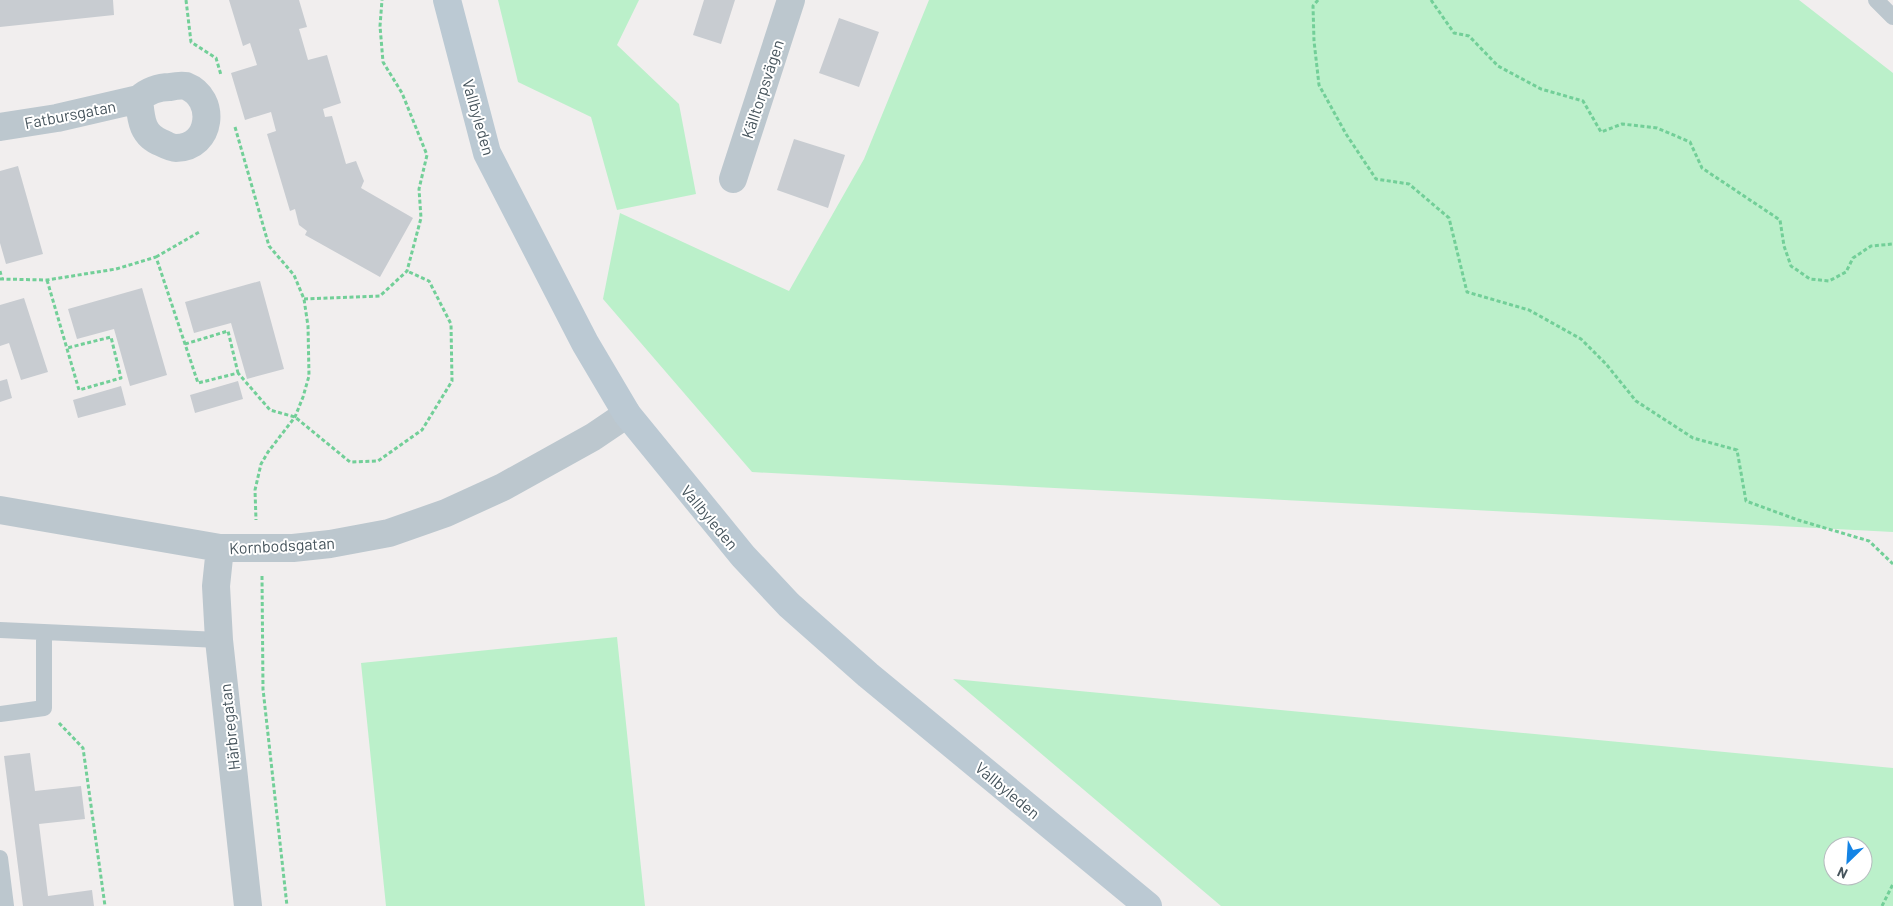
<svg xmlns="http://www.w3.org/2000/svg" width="1893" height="906" font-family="Barlow,sans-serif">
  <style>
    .green { fill: #bbf0ca; fill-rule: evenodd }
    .building { fill: #c8ccd1 }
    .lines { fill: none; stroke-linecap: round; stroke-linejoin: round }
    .path { stroke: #72cf98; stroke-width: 3; stroke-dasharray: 4 2.5; stroke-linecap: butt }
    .lane { stroke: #bcc7ce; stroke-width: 16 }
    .street { stroke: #bcc7ce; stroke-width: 28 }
    .secondary { stroke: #bbc9d3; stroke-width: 28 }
    .labels { text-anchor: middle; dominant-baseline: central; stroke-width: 4; stroke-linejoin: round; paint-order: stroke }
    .street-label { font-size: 16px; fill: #46545c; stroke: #fff }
  </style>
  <rect width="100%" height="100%" fill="#f1eeee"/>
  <path class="green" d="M498 0H639L617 45 679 104 696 194 617 210 591 117 518 82Z
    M929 0H1799L1893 73V532L752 472 603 299 620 213 789 291 864 159Z
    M617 637 645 906H386L361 663Z
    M953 679 1893 768V906H1221ZM1833 846H1863V876H1833Z"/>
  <path class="building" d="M0 0H113L114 15 0 27Z
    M229 0H299L307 27 299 29 308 60 327 55 341 103 323 109 325 117 332 116 346 164 356 161 364 181 361 188 413 218 380 277 305 235 307 231 299 225 295 209 290 211 267 134 276 131 271 112 245 120 231 73 257 65 250 43 243 46Z
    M704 0H735L721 44 693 35Z
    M839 18 879 32 859 87 819 73Z
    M794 139 845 155 828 208 777 190Z
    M18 166 43 254 6 264 0 243V171Z
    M260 281 284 369 247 379 231 323 194 333 185 302Z
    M142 288 167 375 130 386 114 329 77 339 68 309Z
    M24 298 48 372 21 380 9 343 0 346V305Z
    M7 379 12 398 0 402V381Z
    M238 381 243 399 195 413 190 395Z
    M121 386 126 405 78 418 73 400Z
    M30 753 35 791 81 786 85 819 39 824 48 896 92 890 94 906H23L4 756Z"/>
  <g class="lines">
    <path class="path" d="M186 0 191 42 216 58 221 75
      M1318 0 1313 6 1314 41 1319 85 1346 134 1376 179 1409 184 1449 218 1467 292 1529 310 1581 339 1606 364 1636 401 1693 438 1737 450 1746 501 1798 520 1869 541 1893 564
      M1431 0 1454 33 1469 36 1498 66 1541 89 1583 101 1601 132 1622 124 1657 128 1690 142 1702 168 1780 220 1784 246 1791 266 1810 279 1829 281 1846 272 1853 258 1871 246 1893 244
      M235 127 269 246 294 275 304 299 308 326 309 376 303 397 295 417 268 452 261 464 255 490 256 520
      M156 257 201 231
      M0 271 2 279
      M0 279 47 280 116 269 156 257 198 383 238 373 270 410 295 417 350 462 378 461 422 430 452 381 451 324 429 281 407 271
      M47 280 79 390 121 378 111 337 67 348
      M304 299 380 296 407 271 421 218 419 189 427 155 402 93 383 62 380 26 382 0
      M185 344 228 331 238 373
      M262 576 263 689 287 906
      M59 723 83 748 105 906
      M1882 906 1893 884"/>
    <path class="lane" d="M1876 0 1893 17
      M0 630 219 640
      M0 714 44 708V632
      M0 858 6 906"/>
    <path class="street" d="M0 127 57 118 139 99C147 91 159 87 170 87 175 86 181 85 186 86 217 98 212 148 176 148 172 148 166 145 162 143 141 135 141 118 139 99
      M733 179 791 0
      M0 510 220 548H293L330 544 389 533 446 513 503 487 593 437 627 414
      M220 548 216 586 219 640 248 906"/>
    <path class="secondary" d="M447 0 487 153 585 343 627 414 743 556 789 605 868 675 1148 906"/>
  </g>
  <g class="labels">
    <g class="street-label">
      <text transform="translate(762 89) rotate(-72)">Källtorpsvägen</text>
      <text transform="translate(70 114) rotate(-11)">Fatbursgatan</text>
      <text transform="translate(479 117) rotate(74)">Vallbyleden</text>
      <text transform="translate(710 517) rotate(50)">Vallbyleden</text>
      <text transform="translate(282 545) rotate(-3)">Kornbodsgatan</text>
      <text transform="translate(229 727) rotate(-96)">Härbregatan</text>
      <text transform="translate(1008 790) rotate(40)">Vallbyleden</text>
    </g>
  </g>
  <g transform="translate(1848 861) rotate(205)"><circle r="24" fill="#ffffff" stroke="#b5bbbe"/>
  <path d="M0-4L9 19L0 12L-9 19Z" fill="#1484e5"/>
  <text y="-8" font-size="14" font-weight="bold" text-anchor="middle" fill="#46545c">N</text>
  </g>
</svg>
